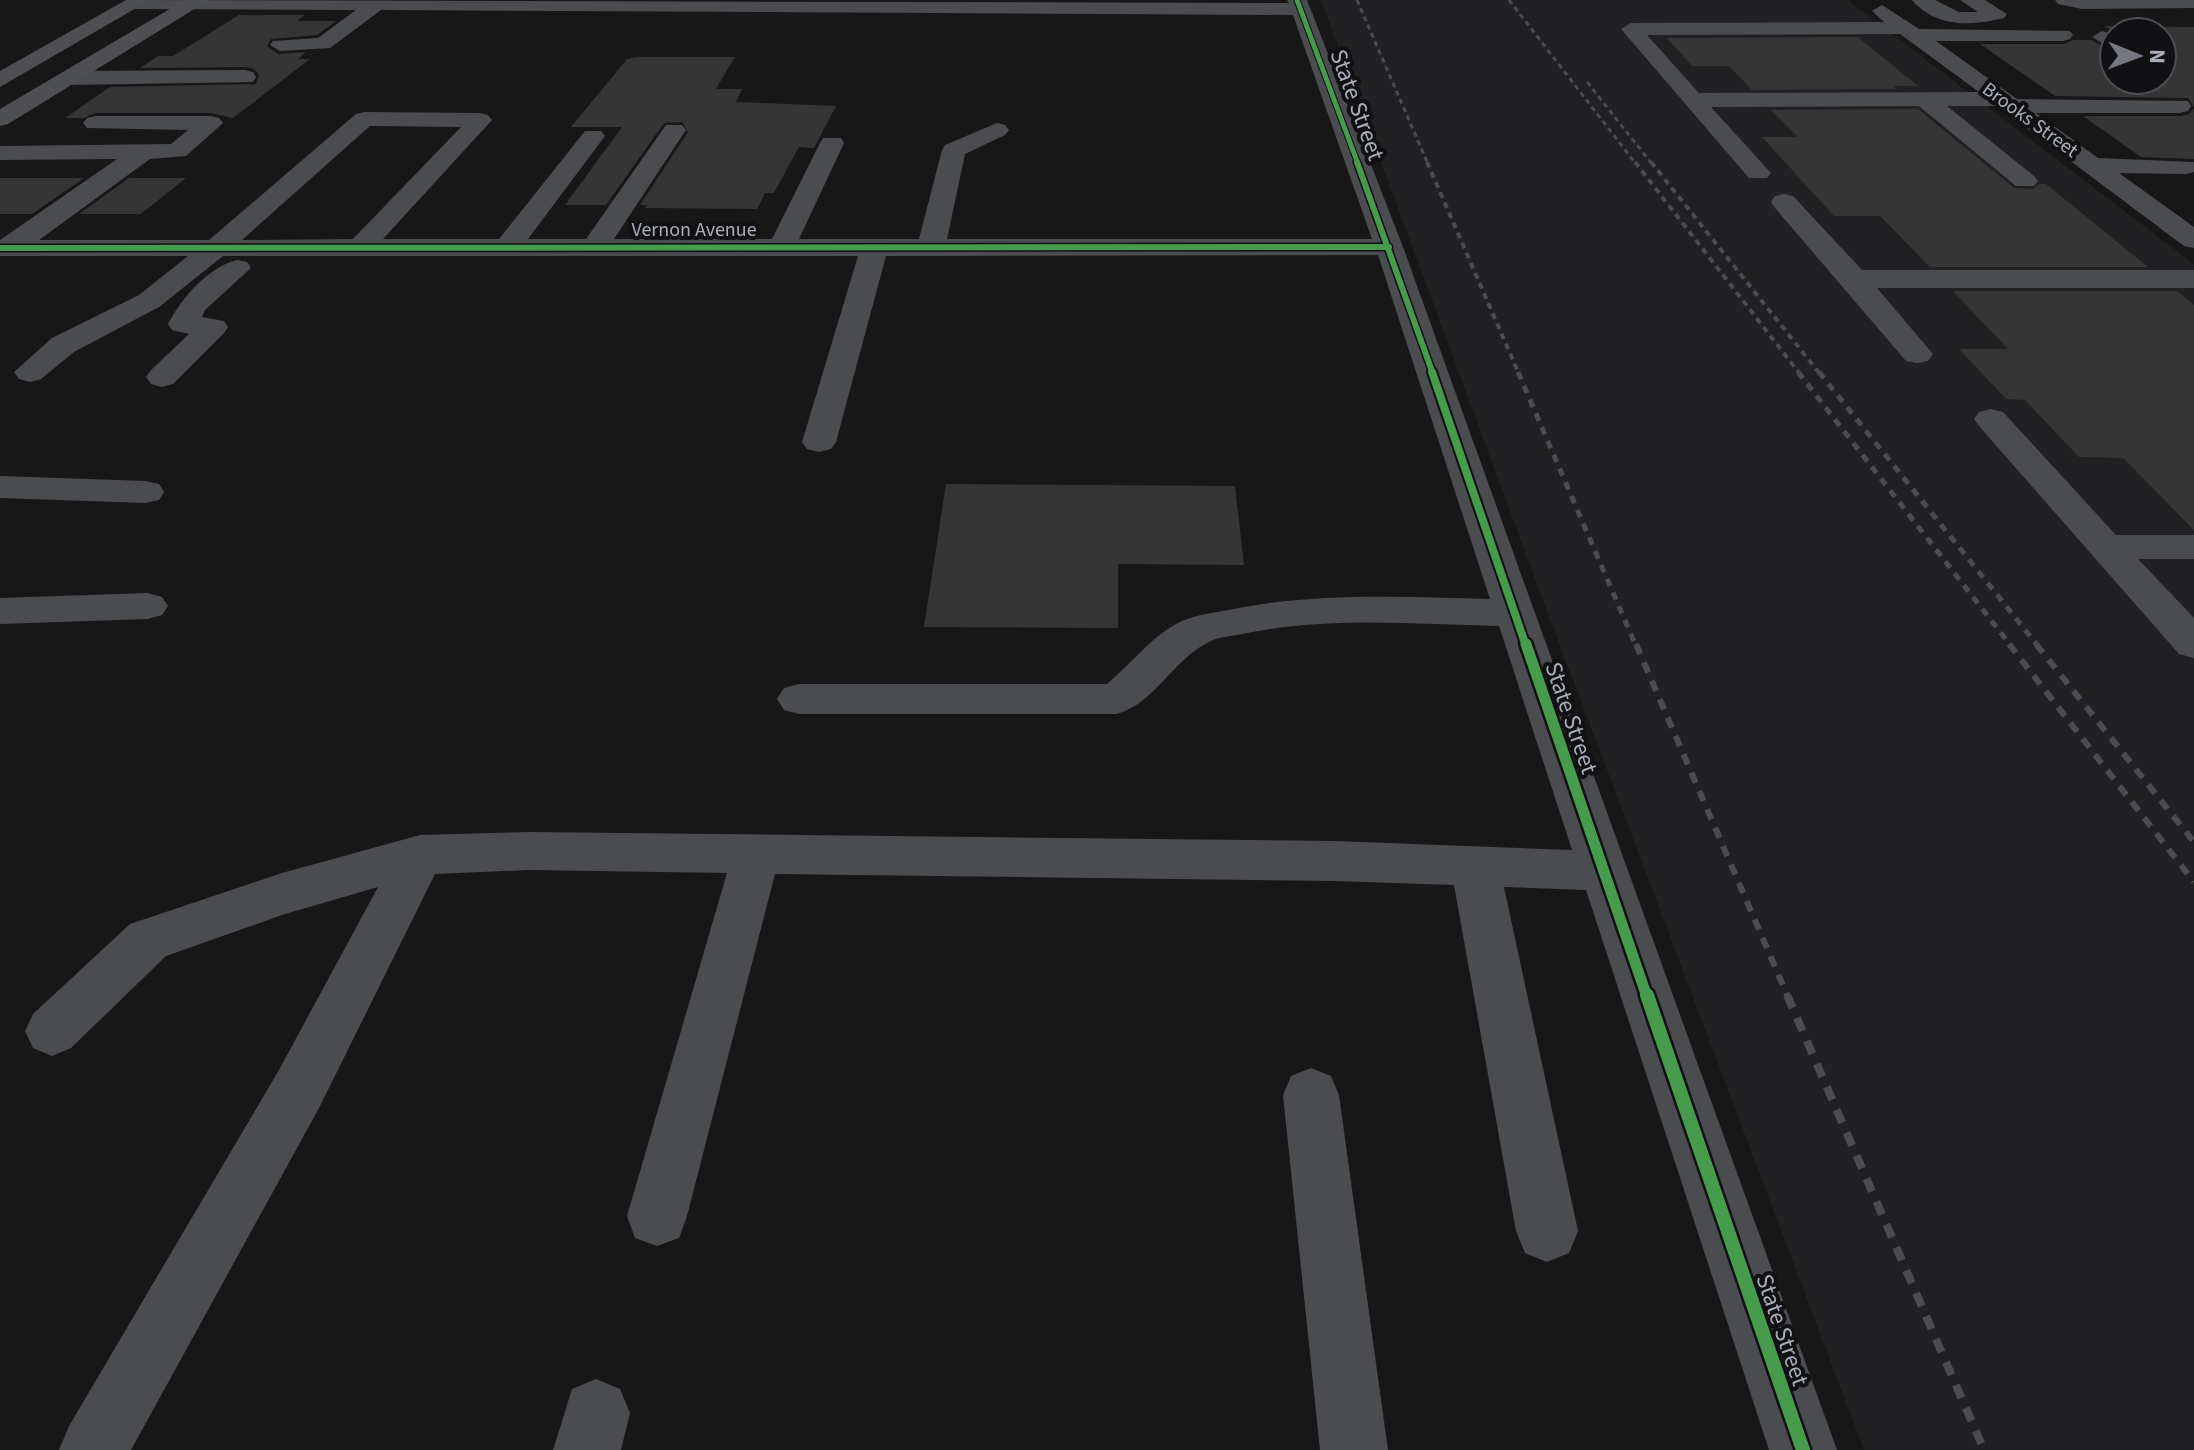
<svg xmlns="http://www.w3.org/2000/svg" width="2194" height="1450" font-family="'Source Sans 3',sans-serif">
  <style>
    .built { fill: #212123 }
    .building { fill: #353536 }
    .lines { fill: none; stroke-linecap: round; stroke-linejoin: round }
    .minor { fill: #4b4c50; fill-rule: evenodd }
    .major { fill: #4d4f52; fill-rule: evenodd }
    .rail-far4 { stroke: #4b4c4f; stroke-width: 3; stroke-dasharray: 5 4; stroke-linecap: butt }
    .rail-far3 { stroke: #4b4c4f; stroke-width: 4; stroke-dasharray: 6 5; stroke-linecap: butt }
    .rail-far2 { stroke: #4b4c4f; stroke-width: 5; stroke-dasharray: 8 7; stroke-linecap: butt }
    .rail-far1 { stroke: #4b4c4f; stroke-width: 6; stroke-dasharray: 11 9; stroke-linecap: butt }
    .rail { stroke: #4b4c4f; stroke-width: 8; stroke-dasharray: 14 11; stroke-linecap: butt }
    .cycleway-far4-casing { stroke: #111113; stroke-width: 7 }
    .cycleway-far3-casing { stroke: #111113; stroke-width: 9 }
    .cycleway-far2-casing { stroke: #111113; stroke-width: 12 }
    .cycleway-far1-casing { stroke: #111113; stroke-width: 16 }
    .cycleway-casing { stroke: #111113; stroke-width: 19 }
    .cycleway-far4 { stroke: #469c4c; stroke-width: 5 }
    .cycleway-far3 { stroke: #469c4c; stroke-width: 6 }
    .cycleway-far2 { stroke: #469c4c; stroke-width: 8 }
    .cycleway-far1 { stroke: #469c4c; stroke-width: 11 }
    .cycleway { stroke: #469c4c; stroke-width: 14 }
    .labels { text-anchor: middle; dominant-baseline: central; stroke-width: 8; stroke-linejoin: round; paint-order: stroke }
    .far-street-label { font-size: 20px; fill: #a8adb8; stroke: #111113 }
    .street-label { font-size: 24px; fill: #a8adb8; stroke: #111113 }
  </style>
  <rect width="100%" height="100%" fill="#171717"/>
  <path class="built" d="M1321 0H1848L2194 264V1450H1864L1544 603Z"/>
  <path class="building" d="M239 15H305L297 21H336L317 35 271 39 267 46 278 54 306 52 298 59H310L233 118 211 113H95L84 118H65L110 87 256 84 259 75 254 69 246 67 140 68 158 56H173Z
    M2104 26 2194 27V159L2141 157 2083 116H2181L2189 114 2194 108 2188 98 2055 96 1980 44H2063L2073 40H2091L2114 53V80H2162V32H2114Z
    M1858 37 1918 86H1893L1898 89 1752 90 1729 66H1692L1667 38Z
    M637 57H735L716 89H742L736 102 836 106 814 148 799 147 774 193H765L757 209 645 208 647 205H640L688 132 682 122 664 123 606 205H565L622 127H571L627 59Z
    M1918 109 2014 188 2034 189 2039 184H2046L2148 267H1930L1880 216H1834L1762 137H1798L1771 110Z
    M0 178H84L32 214H0Z
    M129 178H186L141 214H79Z
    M1953 291H2177L2194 305V530L2123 458 2079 457 2025 400 2006 399 1959 349H2008Z
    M946 484 1235 486 1244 565 1118 564V628L924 627Z"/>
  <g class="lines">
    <path class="minor" d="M127 0 1289 3 1287 0H1307L1403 247 1837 1450H1769L1586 890 1504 887 1578 1231 1569 1253 1547 1262 1525 1253 1516 1231 1454 885 1335 881 775 874 687 1216 679 1238 657 1246 635 1238 627 1216 727 873 529 870 435 874 319 1108 131 1450H59L69 1426 279 1070 378 887 285 914 166 956 71 1048 52 1056 33 1048 25 1031 33 1014 130 924 282 873 420 835 529 832 1335 841 1572 850 1499 626C1414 624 1327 616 1242 634 1231 636 1217 637 1207 643 1172 661 1155 703 1117 714H799L784 710 777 699 784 688 799 684H1107C1131 664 1149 639 1176 624 1192 615 1212 613 1229 610 1316 592 1402 597 1490 599L1378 255 886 256 836 442 831 449 819 452 807 449 802 442 858 256H223L159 307 74 352 41 379 30 382 19 379 14 372 52 338 139 295 188 256H0V240L117 159 0 160V146L171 144 188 130 87 128 83 123 87 118 95 116H211L219 118 223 123 186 156 150 159 39 240H209L356 114 364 112 480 113 488 115 492 120 383 239H499L585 131H601L605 136 528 239H586L666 125H682L686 130 614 239H772L820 143 823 138H841L844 143 799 239H919L942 150 945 145 997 123 1005 125 1009 130 1005 135 965 154 947 239H1372L1293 15 381 10 330 48 280 51 270 45 273 41 318 38 356 10 135 9 128 7ZM370 126 461 127 353 239 242 240Z
      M1912 0H1935L1959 12H1978L1960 0H1985L2007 14 2004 18C1972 26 1936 28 1912 0Z
      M2055 0H2194V8L2082 9 2058 4Z
      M1882 5 1919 29 2070 31 2073 35 2070 39 2063 41H1936L2017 99 2188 101 2191 106 2188 111 2180 113H2036L2098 158 2194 162V172L2186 174 2119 173 2194 227V248L2184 246 1997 106H1947L2034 176 2038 181 2034 186H2016L1919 106 1711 107 1771 173 1767 178H1749L1621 29 1631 23 1884 22 1872 11ZM1900 34 1979 92 1699 93 1647 35Z
      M2102 31 2114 35V50L2092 37Z
      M245 70 253 72 256 77 253 82 69 85 58 78 69 71Z
      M1784 194 1793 196 1862 270H2194V288H1877L1933 354 1928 361 1917 363 1906 361 1775 208 1771 202 1775 196Z
      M237 260 247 262 251 268 205 310 202 317 224 321 228 327 224 333 173 384 162 387 151 384 146 377 151 370 189 334 172 330 168 324C181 299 208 267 237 260Z
      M1991 409 2003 412 2116 535H2194V559H2138L2194 618V658L2179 654 1979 426 1974 419 1979 412Z
      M0 476 146 481 159 484 164 492 159 500 146 503 0 498Z
      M148 593 162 597 168 606 162 615 148 619 0 624V598Z
      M1311 1068 1331 1076 1339 1095 1388 1450H1320L1283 1095 1291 1076Z
      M596 1379 620 1389 630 1413 621 1450H553L572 1389Z"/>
    <path class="major" d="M126 0H150L0 87V71Z
      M185 0H209L8 124 0 126V109Z"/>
    <path class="rail-far4" d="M1357 0 1428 164
      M1509 0 1636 164
      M1587 82 1652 164"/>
    <path class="rail-far3" d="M1427 162 1519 374
      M1635 162 1800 374
      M1651 162 1820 374"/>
    <path class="rail-far2" d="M1518 372 1636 646
      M1798 372 2011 646
      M1819 372 2038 646"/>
    <path class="rail-far1" d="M1636 644 1788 997
      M2009 644 2194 882
      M2036 644 2194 842"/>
    <path class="rail" d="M1787 995 1984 1450"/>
    <g class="cycleway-far4-casing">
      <path id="cycleway-far4" d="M1297 0 1358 164"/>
    </g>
    <g class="cycleway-far3-casing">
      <path id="cycleway-far3" d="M1357 162 1433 374
        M0 248 1389 247"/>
    </g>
    <g class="cycleway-far2-casing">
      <path id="cycleway-far2" d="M1432 372 1526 646"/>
    </g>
    <g class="cycleway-far1-casing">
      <path id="cycleway-far1" d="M1526 644 1647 997"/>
    </g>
    <g class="cycleway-casing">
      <path id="cycleway" d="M1647 995 1803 1450"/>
    </g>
    <use href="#cycleway-far4" class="cycleway-far4"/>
    <use href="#cycleway-far3" class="cycleway-far3"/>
    <use href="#cycleway-far2" class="cycleway-far2"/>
    <use href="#cycleway-far1" class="cycleway-far1"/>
    <use href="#cycleway" class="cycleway"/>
  </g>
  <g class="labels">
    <g class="far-street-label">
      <text transform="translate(2030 120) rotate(36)">Brooks Street</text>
      <text x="694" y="230">Vernon Avenue</text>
    </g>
    <g class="street-label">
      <text transform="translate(1357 105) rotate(70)">State Street</text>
      <text transform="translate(1571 718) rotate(71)">State Street</text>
      <text transform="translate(1782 1330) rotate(71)">State Street</text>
    </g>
  </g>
  <g transform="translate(2138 56) rotate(91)"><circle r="38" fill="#111113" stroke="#4d4f55" stroke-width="2"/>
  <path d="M0-6L14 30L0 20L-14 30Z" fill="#757880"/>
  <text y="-12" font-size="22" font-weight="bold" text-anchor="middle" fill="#a8adb8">N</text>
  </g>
</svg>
